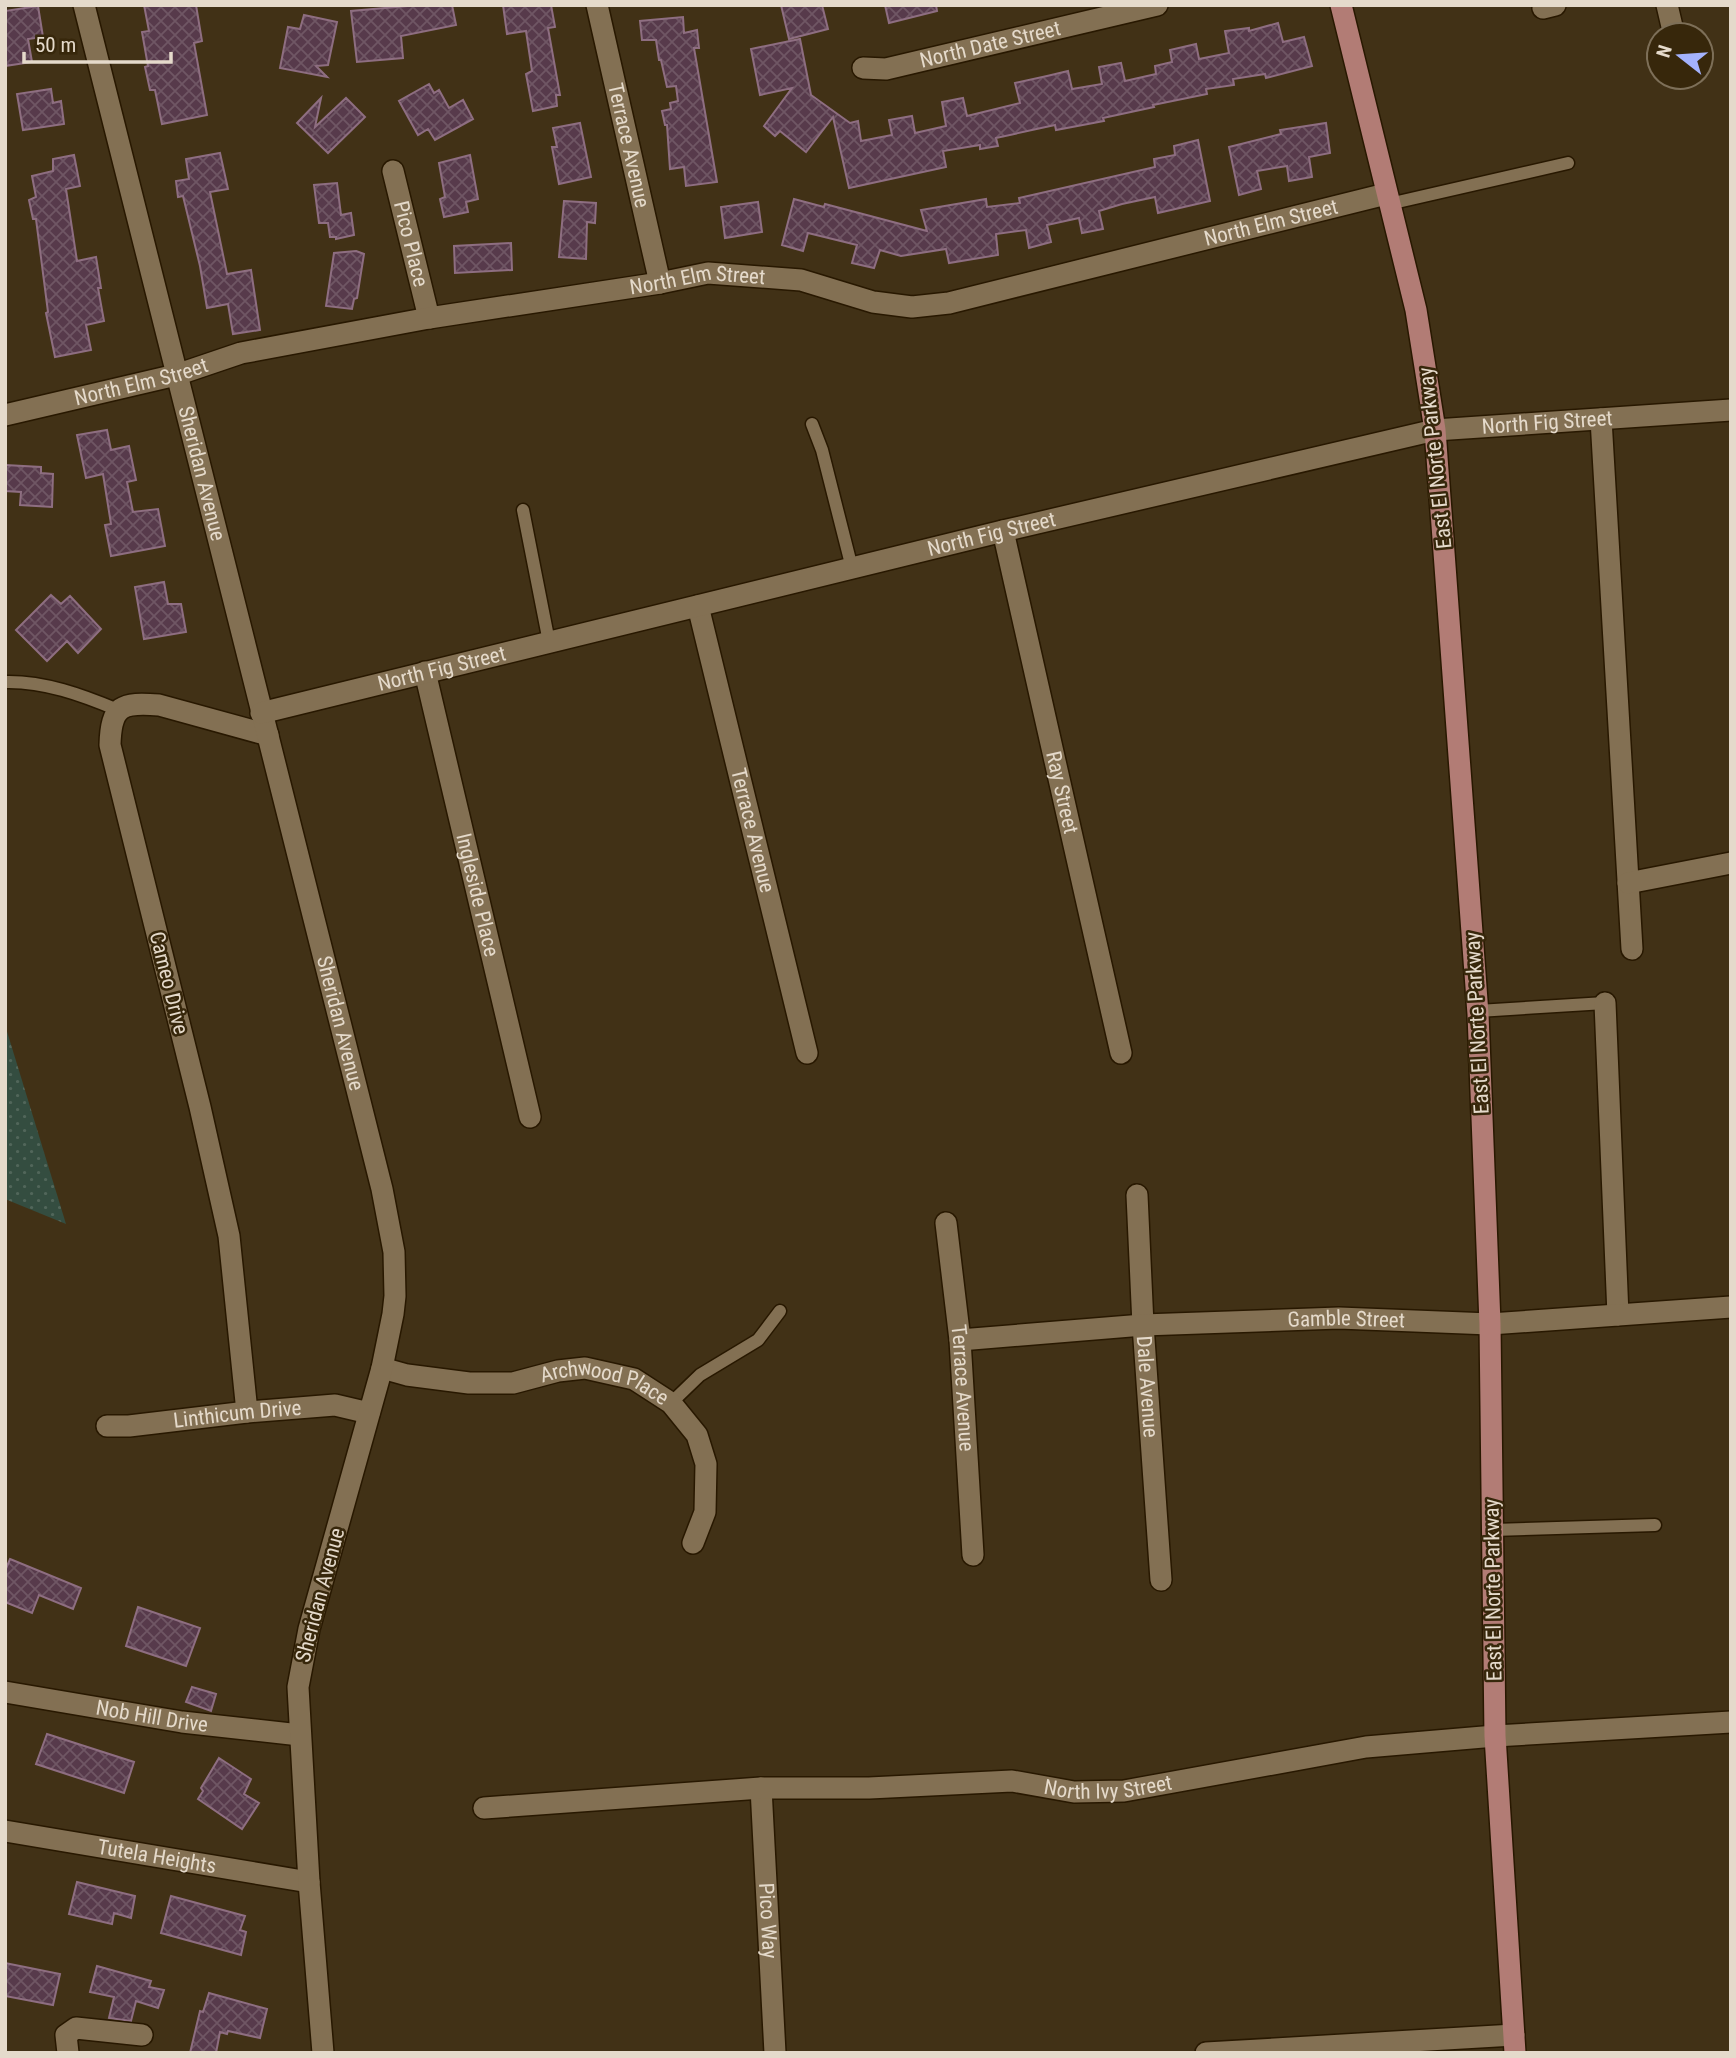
<svg xmlns="http://www.w3.org/2000/svg" width="1736" height="2058" font-family="'Roboto Condensed',sans-serif">
  <style>
    .grass { fill: url(#grass-dots) }
    .building { fill: url(#building-cross-hatch); stroke: #8e6e81; stroke-width: 2 }
    .lines { fill: none; stroke-linecap: round; stroke-linejoin: round }
    .lane-casing { stroke: #281800; stroke-width: 15 }
    .street-casing { stroke: #281800; stroke-width: 24 }
    .secondary-casing { stroke: #281800; stroke-width: 24 }
    .primary-casing { stroke: #281800; stroke-width: 24 }
    .lane { stroke: #837053; stroke-width: 12 }
    .street { stroke: #837053; stroke-width: 21 }
    .secondary { stroke: #837053; stroke-width: 21 }
    .primary { stroke: #b27c75; stroke-width: 21 }
    .labels { text-anchor: middle; dominant-baseline: central; stroke-width: 5; stroke-linejoin: round; paint-order: stroke }
    .street-label { font-size: 21px; fill: #e5dacb; stroke: #37270b }
  </style>
  <defs>
    <pattern id="grass-dots" width="8" height="8" patternUnits="userSpaceOnUse" patternTransform="scale(1.75)"><rect width="8" height="8" fill="#344d40"/><path d="M2 2h.1M6 6h.1" fill="none" stroke="#51665a" stroke-width="1.8" stroke-linecap="round"/></pattern>
    <pattern id="building-cross-hatch" width="8" height="8" patternUnits="userSpaceOnUse" patternTransform="scale(1.75)"><rect width="8" height="8" fill="#573a4b"/><path d="M0 0l8 8M0 8l8-8" fill="none" stroke="#6f5664"/></pattern>
  </defs>
  <rect width="100%" height="100%" fill="#413116"/>
  <path class="grass" d="M5 1025 66 1224 5 1199Z"/>
  <path class="building" d="M144 5H196L202 41 194 43 207 115 162 124 155 90H150L145 67 148 66 142 32 149 31Z
    M419 5H452L456 25 401 36 403 58 357 62 351 11Z
    M503 5H551L555 27 548 28 560 95H556L557 106 533 111 526 74 532 71 526 31 507 34Z
    M781 5H822L828 29 789 39Z
    M885 5H936L937 11 889 23Z
    M38 6 43 37 28 39 32 62 5 66V11Z
    M304 15 337 22 328 65 316 66 327 77 280 68 288 27 300 29Z
    M683 17 684 33 697 30 699 48H694L717 182 686 186 684 167 670 169 667 125H665L662 111 671 109 670 103 678 101 676 86 667 87 661 60H659L656 40H642L640 21Z
    M1278 23 1283 42 1304 37 1312 66 1266 78 1265 74 1233 79 1234 85 1206 89 1207 94 1153 105 1154 107 1103 118 1104 121 1056 130 1055 125 996 138 998 146 980 149V145L943 151 946 167 849 188 833 117 806 152 780 131 775 136 764 126 792 88 760 95 751 49 800 39 811 95 850 123 858 121 861 141 892 135 889 120 912 116 915 133 946 126 942 102 963 98 967 116 1020 103 1015 83 1047 76 1068 71 1072 89 1102 84 1099 67 1121 63 1125 81 1156 74 1155 66 1172 62 1170 50 1196 44 1199 59 1229 53 1225 31 1249 28V31Z
    M429 84 434 93 439 90 449 108 463 100 473 119 435 140 428 129 418 135 399 101Z
    M51 89 53 103 61 101 64 124 23 130 17 94Z
    M321 98 315 127 346 98 365 117 328 153 297 123Z
    M580 123 591 177 559 184 552 147H557L553 128Z
    M1326 123 1330 153 1309 157 1312 177 1289 181 1287 166 1257 171 1261 189 1239 195 1229 147 1281 134 1280 130Z
    M1198 140 1210 201 1158 213 1155 197 1122 204 1099 211 1103 229 1082 233 1079 218 1047 225 1051 242 1029 248 1026 230 996 234 998 255 949 263 946 249 901 256 880 250 874 268 852 263 857 245 808 233 803 251 782 245 794 199 824 207 825 204 927 231 921 210 986 199 987 207 1020 203 1019 198 1155 167 1154 159 1175 155 1174 146Z
    M220 153 228 189 210 192 227 274 251 270 260 330 233 334 228 304 207 308 200 266 183 196 178 197 176 181 189 179 186 159Z
    M74 155 80 186 66 189 77 261 96 257 101 288H98L104 321 86 325 91 350 55 357 46 313 48 312 36 219H33L29 200 36 197 32 176 53 171V159Z
    M470 155 478 199 466 202 468 212 444 217 440 199 445 197 439 163Z
    M337 183 341 215 351 213 354 235 336 239V237H330L328 223H319L314 185Z
    M564 201 596 203 595 223 587 222 586 259 559 257Z
    M758 202 762 232 725 238 721 207Z
    M511 243 512 270 455 273 454 246Z
    M356 251 364 254 357 298 354 299 352 309 326 306 334 253Z
    M107 430 111 450 129 446 136 480 127 482 133 512 158 509 165 546 111 556 105 525 111 524 103 474 86 478 77 435Z
    M5 465 41 467V473L53 474 52 507 20 505 21 492 5 491Z
    M164 582 168 604H181L186 632 144 639 135 587Z
    M51 595 61 604 70 596 101 629 78 653 67 641 47 661 16 630Z
    M10 1559 81 1588 73 1609 39 1595 32 1613 5 1602V1571Z
    M138 1607 200 1628 186 1666 126 1646Z
    M192 1687 216 1694 211 1711 186 1702Z
    M47 1734 134 1762 124 1793 36 1764Z
    M219 1758 251 1779 244 1794 259 1803 242 1829 198 1799 203 1791 201 1788Z
    M77 1882 135 1896 131 1918 114 1913 112 1924 69 1914Z
    M171 1896 245 1916 240 1930 246 1932 241 1955 161 1933Z
    M5 1963 60 1974 53 2005 5 1996Z
    M97 1966 151 1981 149 1987 164 1990 158 2008 136 2001 131 2021 109 2018 114 1997 90 1992Z
    M209 1993 267 2009 260 2038 228 2031 227 2034 220 2032 216 2053H190L200 2011 203 2012Z"/>
  <g class="lines">
    <g class="lane-casing">
      <path id="lane" d="M1389 204 1568 163
        M812 424 822 450 852 568
        M523 510 549 642
        M5 682C44 681 82 695 118 710
        M1478 1011 1605 1003
        M671 1403 700 1375 758 1340 780 1311
        M1493 1530 1655 1525"/>
    </g>
    <g class="street-casing">
      <g id="street">
        <path id="s1" d="M597 5 660 283"/>
        <path d="M1667 5 1674 35"/>
        <path d="M1543 8 1555 5"/>
        <path id="s2" d="M863 68 886 69 1157 5"/>
        <path id="s3" d="M393 171 429 318"/>
        <path id="s4" d="M5 415 176 375 241 353 429 318 660 283 708 273 801 280 873 302 912 307 949 303 1386 194"/>
        <path d="M1601 419 1632 949"/>
        <path id="s5" d="M1003 531 1121 1053"/>
        <path id="s6" d="M698 606 807 1053"/>
        <path id="s7" d="M425 672 530 1117"/>
        <path d="M1628 883 1731 863"/>
        <path d="M1605 1003 1618 1315"/>
        <path id="s8" d="M1137 1195 1143 1325 1161 1580"/>
        <path id="s9" d="M946 1223 960 1340 973 1555"/>
        <path id="s10" d="M960 1340 1143 1325 1339 1318 1490 1324 1731 1307"/>
        <path id="s11" d="M382 1368 407 1375 469 1383H513L558 1371 585 1368 634 1379 671 1403 697 1435 706 1464 705 1512 693 1543"/>
        <path d="M247 1412 229 1236 200 1107 110 745C111 705 122 702 159 705L268 735"/>
        <path id="s12" d="M107 1426H129L247 1412 335 1405 369 1413"/>
        <path id="s13" d="M5 1692 182 1722 300 1735"/>
        <path id="s14" d="M761 1788 775 2053"/>
        <path id="s15" d="M484 1808 761 1788H869L1012 1781 1074 1792 1124 1791 1366 1747 1495 1736 1731 1722"/>
        <path id="s16" d="M5 1831 309 1882"/>
        <path d="M68 2053 66 2035 76 2028 142 2035"/>
        <path d="M1206 2053 1514 2035"/>
      </g>
    </g>
    <g class="secondary-casing">
      <g id="secondary">
        <path id="s17" d="M84 5 382 1189 394 1252 395 1296 393 1314 382 1368 309 1629 298 1687 309 1882 323 2053"/>
        <path id="s18" d="M261 713 1003 531 1435 430 1731 410"/>
      </g>
    </g>
    <g class="primary-casing">
      <path id="primary" d="M1341 5 1416 310 1435 430 1478 1014 1490 1324 1495 1736 1515 2053"/>
    </g>
    <use href="#lane" class="lane"/>
    <use href="#street" class="street"/>
    <use href="#secondary" class="secondary"/>
    <use href="#primary" class="primary"/>
  </g>
  <g class="labels">
    <g class="street-label">
      <text stroke="none"><textPath href="#s2" startOffset="130">North Date Street</textPath></text>
      <text stroke="none"><textPath href="#s1" startOffset="144">Terrace Avenue</textPath></text>
      <text stroke="none"><textPath href="#s4" startOffset="1295">North Elm Street</textPath></text>
      <text stroke="none"><textPath href="#s3" startOffset="75">Pico Place</textPath></text>
      <text stroke="none"><textPath href="#s4" startOffset="707">North Elm Street</textPath></text>
      <text stroke="none"><textPath href="#s4" startOffset="140">North Elm Street</textPath></text>
      <text stroke="none"><textPath href="#s18" startOffset="1320">North Fig Street</textPath></text>
      <text transform="translate(1435 458) rotate(-96)">East El Norte Parkway</text>
      <text stroke="none"><textPath href="#s17" startOffset="483">Sheridan Avenue</textPath></text>
      <text stroke="none"><textPath href="#s18" startOffset="752">North Fig Street</textPath></text>
      <text stroke="none"><textPath href="#s18" startOffset="186">North Fig Street</textPath></text>
      <text stroke="none"><textPath href="#s5" startOffset="268">Ray Street</textPath></text>
      <text stroke="none"><textPath href="#s6" startOffset="231">Terrace Avenue</textPath></text>
      <text stroke="none"><textPath href="#s7" startOffset="229">Ingleside Place</textPath></text>
      <text transform="translate(169 983) rotate(76)">Cameo Drive</text>
      <text stroke="none"><textPath href="#s17" startOffset="1050">Sheridan Avenue</textPath></text>
      <text transform="translate(1477 1023) rotate(-93)">East El Norte Parkway</text>
      <text stroke="none"><textPath href="#s10" startOffset="387">Gamble Street</textPath></text>
      <text stroke="none"><textPath href="#s8" startOffset="192">Dale Avenue</textPath></text>
      <text stroke="none"><textPath href="#s9" startOffset="166">Terrace Avenue</textPath></text>
      <text stroke="none"><textPath href="#s11" startOffset="228">Archwood Place</textPath></text>
      <text stroke="none"><textPath href="#s12" startOffset="131">Linthicum Drive</textPath></text>
      <text transform="translate(1493 1590) rotate(-91)">East El Norte Parkway</text>
      <text transform="translate(320 1595) rotate(-75)">Sheridan Avenue</text>
      <text stroke="none"><textPath href="#s13" startOffset="149">Nob Hill Drive</textPath></text>
      <text stroke="none"><textPath href="#s15" startOffset="626">North Ivy Street</textPath></text>
      <text stroke="none"><textPath href="#s16" startOffset="154">Tutela Heights</textPath></text>
      <text stroke="none"><textPath href="#s14" startOffset="133">Pico Way</textPath></text>
    </g>
  </g>
  <rect width="1736" height="2058" fill="none" stroke="#e5dacb" stroke-width="14"/>
  <g transform="translate(1680 56) rotate(287)"><circle r="33" fill="#37270b" stroke="#7d6f58" stroke-width="2"/>
  <path d="M0-5L12 26L0 18L-12 26Z" fill="#a4b2fc"/>
  <text y="-10" font-size="19" font-weight="bold" text-anchor="middle" fill="#e5dacb">N</text>
  </g>
  <path d="M24 52v10h147v-10" fill="none" stroke="#e5dacb" stroke-width="3.5"/>
  <text x="35" y="52" font-size="21" fill="#e5dacb" stroke="#37270b" stroke-width="5" paint-order="stroke">50 m</text>
</svg>
